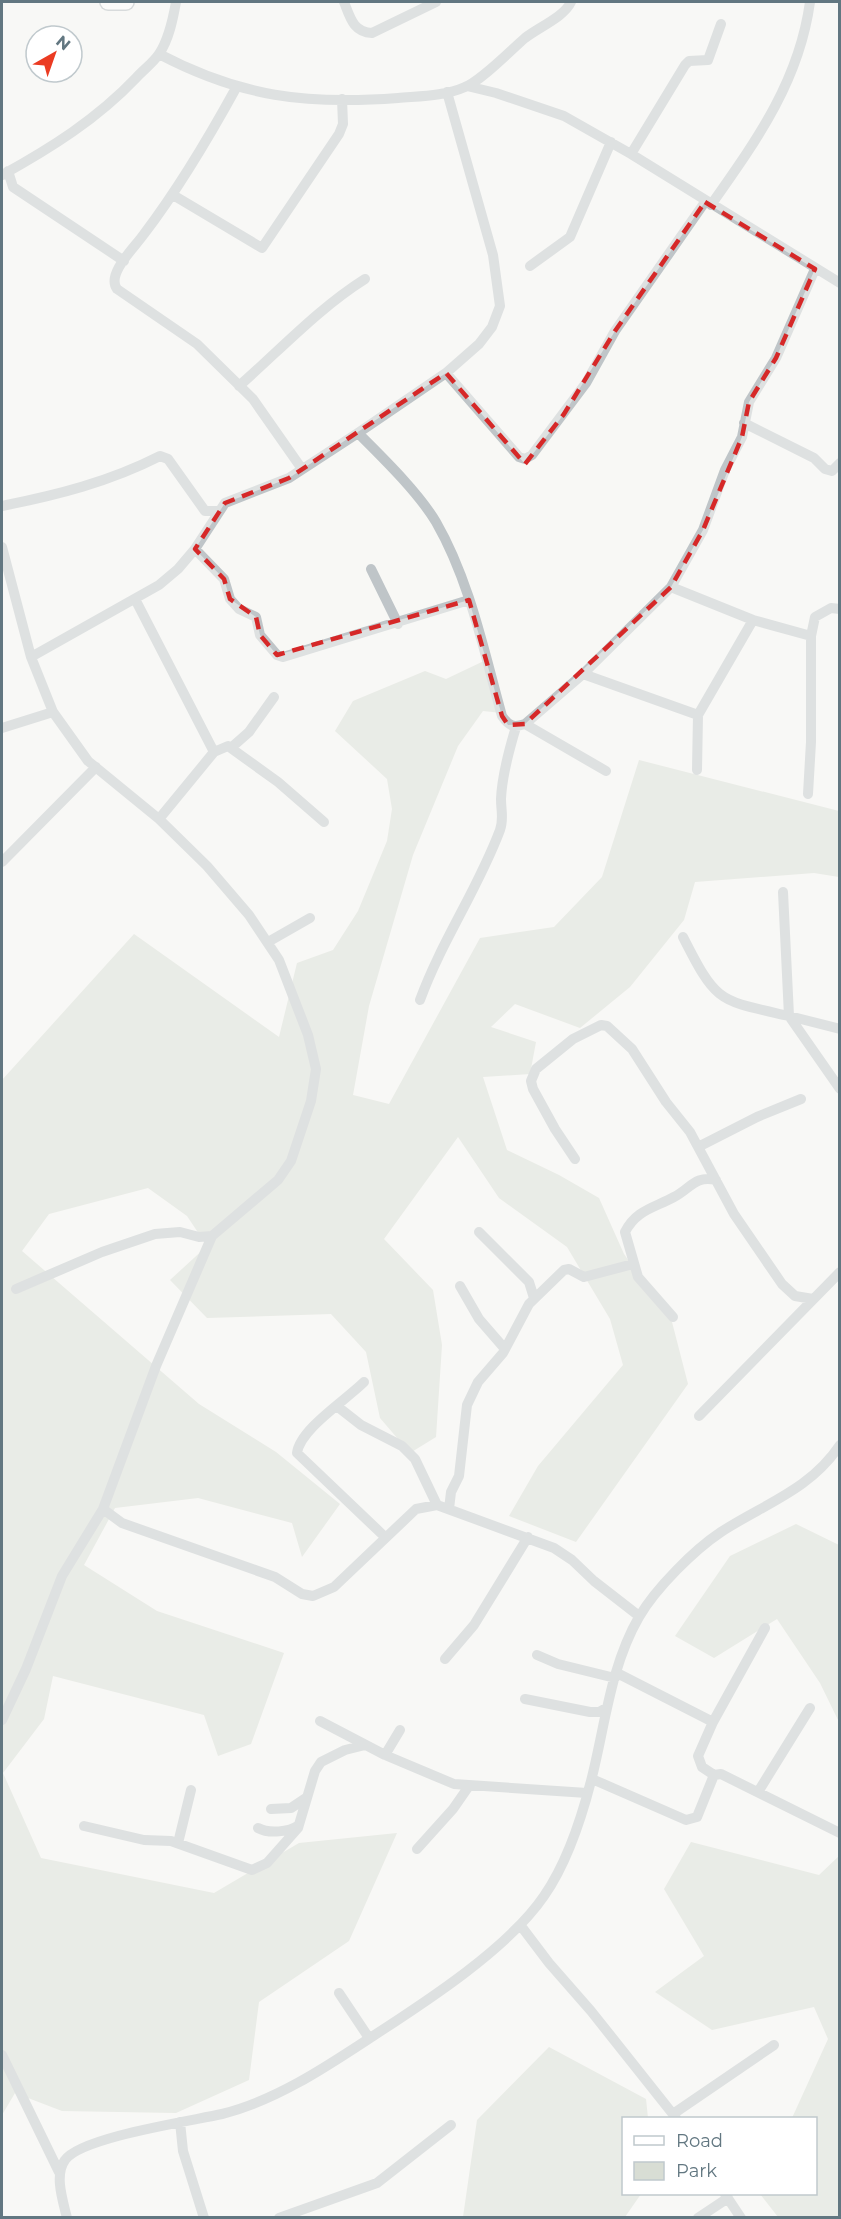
<svg xmlns="http://www.w3.org/2000/svg" width="841" height="2219" font-family="Montserrat,sans-serif">
  <style>
    .green { fill: #d8ddd4 }
    .lines { fill: none; stroke-linecap: round; stroke-linejoin: round }
    .secondary-casing { stroke: #b1b9bd; stroke-width: 18 }
    .street { stroke: #bfc5c8; stroke-width: 10 }
    .secondary { stroke: #fff; stroke-width: 15 }
    .marked { fill: none; stroke: #d62828; stroke-width: 4.5; stroke-dasharray: 12 8; stroke-linejoin: round }
  </style>
  <rect width="100%" height="100%" fill="#f8f8f5"/>
  <path class="green" d="M486 660 502 713 483 711 458 746 413 855 369 1006 353 1095 389 1104 480 938 554 927 602 877 639 760 839 811V877L814 873 695 882 684 920 630 987 580 1028 515 1004 491 1027 536 1042 530 1074 483 1077 507 1150 559 1175 599 1198 624 1254 672 1322 688 1384 576 1542 509 1516 538 1466 623 1365 610 1319 567 1247 499 1198 458 1137 384 1239 433 1290 442 1345 436 1437 410 1453 380 1418 366 1352 331 1314 207 1318 170 1280 207 1246 187 1216 148 1188 49 1214 22 1251 199 1404 276 1452 340 1504 302 1557 292 1523 198 1498 115 1508 84 1565 157 1611 284 1653 251 1744 218 1756 204 1715 53 1676 44 1719 3 1773 41 1858 214 1893 299 1843 397 1833 349 1941 259 2002 249 2080 176 2113 62 2111 15 2093 2 2115V1080L134 934 279 1037 297 963 333 950 358 911 387 841 392 809 387 779 335 731 353 701 425 671 446 679Z
    M796 1524 839 1545V1722L820 1683 777 1619 714 1658 675 1636 730 1556Z
    M691 1842 819 1875 839 1856V2217H778L760 2194H816V2118H792L828 2039 814 2007 712 2030 655 1992 704 1956 664 1889Z
    M549 2047 646 2099 648 2118H624V2194H641L625 2217H463L477 2120Z"/>
  <g class="lines">
    <g class="secondary-casing">
      <path id="secondary" d="M108 2H126"/>
    </g>
    <path class="street" d="M344 2C350 17 353 32 372 33L436 2
      M159 54C241 97 306 105 398 98 420 96 445 96 465 87 481 81 511 50 525 38 539 27 564 17 571 2
      M467 86 496 93 564 116 631 154 840 283
      M236 88C208 139 179 188 144 234 135 247 106 274 117 289L197 344 253 399 302 469
      M631 154 685 65 689 61 708 60 721 24
      M8 171 13 187 124 261
      M2 175C51 148 97 119 136 78 143 70 153 63 159 54 169 39 173 19 176 2
      M173 195 262 248 339 134 343 124 342 99
      M711 205C756 141 799 82 810 2
      M530 266 570 237 611 142
      M446 373 519 457 525 459 532 455 586 383 615 331 705 202
      M239 386C280 350 319 308 365 279
      M744 423 814 458 825 469 832 471 840 463
      M358 433C383 458 418 492 436 522 470 581 484 652 502 716 509 726 513 728 525 724L583 674 671 587 703 530 725 470 742 437 749 402 776 358 815 269
      M2 506C57 495 109 482 160 456L168 459 205 511H218
      M2 547 31 657 53 712 88 761 159 819 207 866 249 915 279 960 308 1035 316 1069 311 1101 291 1161 278 1180 212 1236 156 1366 103 1509 62 1576 26 1669 2 1720
      M195 549 224 579 230 599 239 609 256 617 260 635 277 655 283 657 469 600
      M371 569 398 624
      M671 587 753 620 811 636
      M135 599 214 752
      M31 657 159 585 178 569 195 549 225 503 289 478 358 433 446 373 479 344 492 327 500 306 493 255 447 92
      M583 674 698 715 753 620
      M525 724 606 771
      M2 728 53 712
      M232 747 249 732 274 697
      M697 770 698 715
      M808 794 811 742V636L815 617 831 608 840 609
      M159 819 214 752 228 746 278 782 324 822
      M2 862 96 767
      M783 892 789 1016 840 1029
      M683 937C717 1004 718 1000 789 1016L840 1089
      M268 942 310 918
      M420 1000C442 940 478 889 500 830 504 819 501 811 501 799 502 775 509 750 516 727
      M700 1146 757 1117 801 1099
      M575 1159 555 1129 533 1089 531 1081 536 1069 573 1039 601 1025 607 1026 632 1049 666 1102 690 1132 734 1214 782 1284 795 1296 813 1299
      M479 1232 529 1282 534 1298
      M460 1286 479 1319 505 1349
      M16 1289 102 1252 155 1234 180 1232 199 1237 212 1236
      M673 1317 638 1277 625 1232C636 1210 654 1208 674 1197 690 1189 695 1175 716 1180
      M364 1382C346 1400 300 1429 297 1453L385 1537
      M338 1407 361 1425 402 1446 415 1459 437 1505
      M699 1416 840 1272
      M103 1509 122 1523 275 1577 302 1594 313 1596 334 1587 416 1509 437 1505 554 1548 572 1560 594 1581 639 1616
      M449 1509 451 1492 459 1476 467 1405 478 1382 503 1353 529 1304 564 1270 569 1269 584 1277 633 1264
      M537 1655 558 1664 615 1678
      M445 1659 474 1625 528 1537
      M617 1673 713 1722 698 1756 702 1767 714 1775 721 1774 840 1833
      M525 1699 590 1712H599L606 1708
      M320 1721 385 1755 454 1784 587 1793
      M713 1722 765 1628
      M385 1755 400 1730
      M592 1779 686 1820 697 1817 714 1775
      M758 1792 810 1708
      M271 1809 291 1808 306 1798
      M84 1826 144 1840 171 1841 252 1870 267 1863 298 1828 315 1771 321 1762 345 1750 365 1745
      M258 1828C269 1834 289 1832 299 1825
      M178 1843 191 1790
      M417 1849 453 1809 469 1786
      M521 1926 549 1963 591 2011 676 2118
      M339 1993 369 2038
      M2 2055 59 2172
      M673 2114 774 2045
      M180 2122 183 2151 204 2218
      M725 2194 741 2218
      M67 2218C63 2201 54 2175 65 2160 81 2137 191 2121 222 2114 275 2101 326 2067 370 2038 424 2003 508 1949 544 1896 567 1863 581 1820 591 1781 605 1727 610 1667 639 1617 656 1588 694 1550 721 1532 764 1504 810 1490 840 1445
      M279 2218 377 2183 451 2125
      M698 2218 728 2198"/>
    <use href="#secondary" class="secondary"/>
  </g>
  <path d="M0 0H841V2219H0ZM705 202 815 269 776 358 749 402 742 437 703 530 671 587 525 724 508 725 502 716 469 600 277 655 260 635 256 617 230 599 224 579 195 549 225 503 289 478 446 373 525 464 564 414 615 331Z" fill="#f8f8f5" fill-opacity=".55" fill-rule="evenodd"/>
  <path class="marked" d="M705 202 815 269 776 358 749 402 742 437 703 530 671 587 525 724 508 725 502 716 469 600 277 655 260 635 256 617 230 599 224 579 195 549 225 503 289 478 446 373 525 464 564 414 615 331Z"/>
  <rect width="841" height="2219" fill="none" stroke="#627781" stroke-width="6"/>
  <rect x="622" y="2117" width="195" height="78" fill="#ffffff" stroke="#c0c9cd" stroke-width="1.5"/>
  <rect x="634" y="2136" width="30" height="9" fill="#ffffff" stroke="#c0c9cd" stroke-width="1.5"/>
  <text x="676" y="2147" font-size="18" fill="#627781">Road</text>
  <rect x="634" y="2162" width="30" height="18" fill="#d8ddd4" stroke="#c0c9cd" stroke-width="1.5"/>
  <text x="676" y="2177" font-size="18" fill="#627781">Park</text>
  <g transform="translate(54 54) rotate(40)"><circle r="28" fill="#ffffff" stroke="#c0c9cd" stroke-width="1.5"/>
  <path d="M0-4.5L10 22L0 15L-10 22Z" fill="#eb3b22"/>
  <text y="-9" font-size="16" font-weight="bold" text-anchor="middle" fill="#627781">N</text>
  </g>
</svg>
